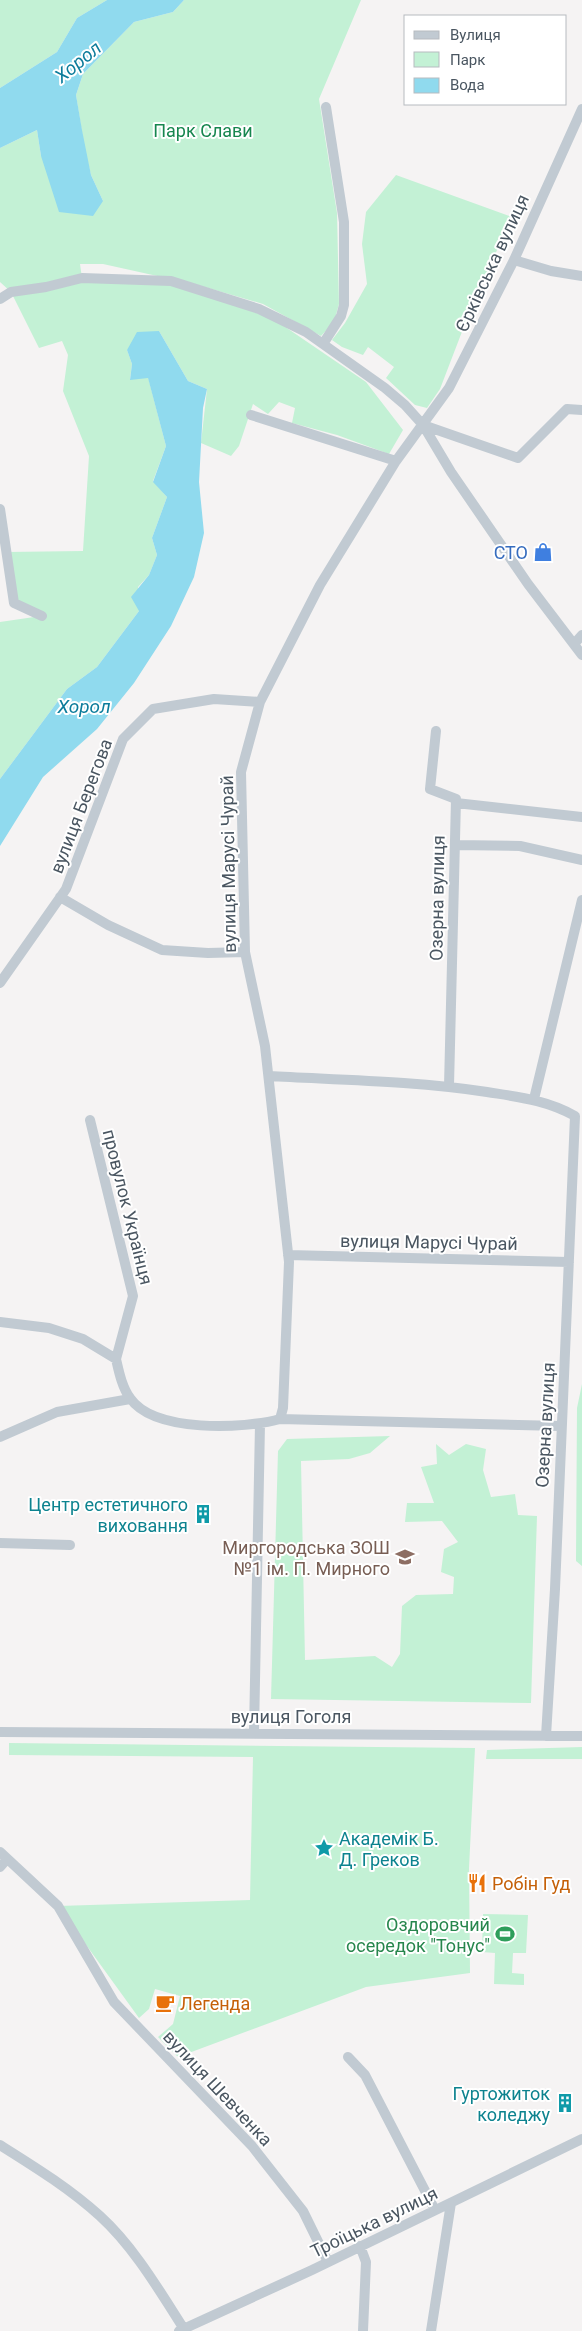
<svg xmlns="http://www.w3.org/2000/svg" width="582" height="2331" font-family="Roboto,sans-serif">
  <style>
    .green { fill: #c3f1d5 }
    .water { fill: #90daee }
    .lines { fill: none; stroke-linecap: round; stroke-linejoin: round }
    .minor { stroke: #c1cad2; stroke-width: 10 }
    .labels { text-anchor: middle; dominant-baseline: central; stroke-width: 4; stroke-linejoin: round; paint-order: stroke }
    .park-label { font-size: 18px; fill: #17864f; stroke: #fff }
    .street-label { font-size: 18px; fill: #4a5661; stroke: #fff }
    .shop-label { font-size: 18px; fill: #366cbe; stroke: #fff; text-anchor: end }
    .culture-label { font-size: 18px; fill: #0d838f; stroke: #fff; text-anchor: end }
    .education-label { font-size: 18px; fill: #785e54; stroke: #fff; text-anchor: end }
    .food-label { font-size: 18px; fill: #c56008; stroke: #fff; text-anchor: start }
    .leisure-label { font-size: 18px; fill: #27864d; stroke: #fff; text-anchor: end }
    .water-label { font-size: 19px; font-style: italic; fill: #0c7c9b; stroke: #fff }
  </style>
  <rect width="100%" height="100%" fill="#f5f3f3"/>
  <path class="green" d="M0 0H107L77 18 57 52 0 88Z
    M184 0H361L319 99 337 213 339 304 334 322 321 336 263 304 198 285 103 264H80L82 278 171 281 259 309 366 382 403 430 389 454 337 435 292 423 295 408 279 402 268 414 253 404 239 446 231 456 201 443 207 389 188 381 159 331 127 350 132 364 130 379 148 377 166 446 153 481 167 497 152 538 157 555 149 575 138 587 139 611 97 667 67 689 0 779V622L41 616 14 603 6 552 83 551 89 456 63 391 68 355 62 341 39 348 11 292 0 282V148L37 130 41 156 103 201 91 175 85 151 76 95 83 74 134 22 173 12Z
    M396 175 512 217 473 303 440 389 427 408 415 405 386 378 394 367 368 347 363 355 342 347 332 340 345 323 367 284 362 244 366 212Z
    M582 1384V1566L576 1561 577 1408Z
    M390 1436 370 1453 349 1459 301 1461 305 1660 375 1656 392 1667 400 1654 402 1606 416 1595 453 1594 454 1577 441 1572 444 1549 458 1542 442 1521 405 1522 407 1503H434L421 1467 437 1464 436 1444 449 1455 466 1444 486 1449 483 1470 491 1497 515 1494 518 1515 537 1516 531 1703 271 1699 278 1451 287 1439Z
    M9 1743 475 1748 469 1868 470 1973 366 1987 178 2057 158 2037 173 2024 180 1996 155 1989 149 2009 139 2018 58 1906 250 1900 253 1757 9 1755Z
    M582 1747V1759H486L487 1750Z
    M483 1914 528 1915 526 1953H513L512 1973 524 1974V1985L494 1984 495 1953 482 1952Z"/>
  <path class="water" d="M107 0H184L173 12 134 22 83 74 76 95 82 130 91 175 103 201 93 216 59 212 41 156 37 130 0 148V88L57 52 77 18Z
    M159 331 188 381 207 389 203 408 199 482 204 533 194 577 171 626 134 683 97 729 43 777 0 846V779L67 689 97 667 139 611 131 597 149 575 157 555 152 538 167 497 153 482 166 446 148 378 130 380 132 364 127 350 137 332Z"/>
  <g class="lines">
    <path class="minor" d="M514 260 551 271 582 276
      M0 299 11 292 46 287 82 278 171 281 259 309 306 332 385 388 405 405 423 425 451 472 528 584 582 655
      M323 344 341 316 344 305V222L326 107
      M251 415 396 461
      M423 425 518 458 567 409 582 410
      M0 509 14 603 42 616
      M574 644 582 635
      M436 731 430 789 456 799 449 1086
      M456 803 582 817
      M455 845 520 846 582 860
      M60 897 108 925 162 950 208 953 245 952
      M0 983 66 889 123 739 153 709 214 699 260 702
      M269 1076C341 1080 415 1081 487 1092 518 1097 547 1100 575 1116L555 1589 546 1736
      M534 1099 582 900
      M90 1120 133 1296 116 1359
      M288 1255 569 1262
      M0 1322 49 1328 83 1339 116 1359C119 1372 122 1387 130 1398 154 1433 244 1429 280 1419L560 1426
      M280 1419 283 1408 289 1262 265 1046 245 952 241 772 260 702 320 585 396 461 449 388 514 260 582 109
      M0 1437 57 1412 130 1399
      M0 1543 70 1545
      M0 1732 582 1736
      M254 1732 260 1424
      M0 1852 58 1906 114 2002 252 2146 303 2211 328 2262
      M0 1867 7 1859
      M348 2057 365 2075 435 2210
      M0 2145C35 2167 69 2188 100 2216 134 2247 159 2290 184 2329
      M360 2246 366 2262 363 2331
      M179 2331 312 2270 582 2139
      M431 2331 451 2203"/>
  </g>
  <defs>
    <g id="shop-bare" transform="scale(1.5)"><path d="M-5-2.5h2.3a2.7 3.5 0 0 1 5.4 0H5L5.5 6h-11ZM-1.5-2.5h3a1.5 2.3 0 0 0-3 0Z" fill="#3f7fe0" stroke="#fff" stroke-width="2.5" paint-order="stroke"/></g>
    <g id="building-bare" transform="scale(1.5)"><path d="M-4-6H4V6H1V3H-1V6H-4ZM-2.5-4.3h1.7v1.8h-1.7ZM.8-4.3h1.7v1.8H.8ZM-2.5-1h1.7V.8h-1.7ZM.8-1h1.7V.8H.8Z" fill="#0f9aa8" stroke="#fff" stroke-width="2.5" paint-order="stroke"/></g>
    <g id="school-bare" transform="scale(1.5)"><path d="M0-5L7-2L0 1L-7-2ZM-4 1L0 2.5L4 1V4Q0 6-4 4Z" fill="#8d6e63" stroke="#fff" stroke-width="2.5" paint-order="stroke"/></g>
    <g id="sight-bare" transform="scale(1.5)"><path d="M0-6L1.8-2.2L6-1.7L2.9 1.2L3.7 5.4L0 3.3L-3.7 5.4L-2.9 1.2L-6-1.7L-1.8-2.2Z" fill="#0f9aa8" stroke="#fff" stroke-width="2.5" paint-order="stroke"/></g>
    <g id="restaurant-bare" transform="scale(1.5)"><path d="M-5-6h1v4h1v-4h1v4h1v-4h1v5L-1.5 .5V6h-2V.5L-5-1ZM5-6V6H3V1.5H1.5Q1.5-4 5-6Z" fill="#e8710a" stroke="#fff" stroke-width="2.5" paint-order="stroke"/></g>
    <g id="stadium-bare" transform="scale(1.5)"><path d="M0-5a6.5 5 0 1 0 0 10a6.5 5 0 1 0 0-10ZM-3.5-1.8h7v3.6h-7Z" fill="#2e9e5b" stroke="#fff" stroke-width="2.5" paint-order="stroke"/></g>
    <g id="cafe-bare" transform="scale(1.5)"><path d="M-5.5-4.5H6V0H3Q3 3.5 0 3.5H-2.5Q-5.5 3.5-5.5 0ZM3-3.2v2h1.7v-2ZM-6 4.5H4V6H-6Z" fill="#e8710a" stroke="#fff" stroke-width="2.5" paint-order="stroke"/></g>
  </defs>
  <g fill-rule="evenodd">
    <use href="#shop-bare" x="543" y="552"/>
    <use href="#building-bare" x="203" y="1514"/>
    <use href="#school-bare" x="405" y="1557"/>
    <use href="#sight-bare" x="324" y="1848"/>
    <use href="#restaurant-bare" x="477" y="1883"/>
    <use href="#stadium-bare" x="505" y="1934"/>
    <use href="#cafe-bare" x="165" y="2003"/>
    <use href="#building-bare" x="565" y="2103"/>
  </g>
  <g class="labels">
    <g class="park-label">
      <text x="203" y="130">Парк Слави</text>
    </g>
    <g class="street-label">
      <text transform="translate(492 263) rotate(-65)">Єрківська вулиця</text>
      <text transform="translate(81 806) rotate(-69)">вулиця Берегова</text>
      <text transform="translate(228 864) rotate(-91)">вулиця Марусі Чурай</text>
      <text transform="translate(437 898) rotate(-89)">Озерна вулиця</text>
      <text transform="translate(128 1207) rotate(76)">провулок Українця</text>
      <text transform="translate(429 1242) rotate(1)">вулиця Марусі Чурай</text>
      <text transform="translate(545 1425) rotate(-87)">Озерна вулиця</text>
      <text x="291" y="1716">вулиця Гоголя</text>
      <text transform="translate(218 2088) rotate(47)">вулиця Шевченка</text>
      <text transform="translate(374 2222) rotate(-26)">Троїцька вулиця</text>
    </g>
    <g class="shop-label">
      <text x="528" y="552">СТО</text>
    </g>
    <g class="culture-label">
      <text x="188" y="1504">Центр естетичного<tspan x="188" dy="21">виховання</tspan></text>
      <text x="339" y="1838" text-anchor="start">Академік Б.<tspan x="339" dy="21">Д. Греков</tspan></text>
      <text x="550" y="2093">Гуртожиток<tspan x="550" dy="21">коледжу</tspan></text>
    </g>
    <g class="education-label">
      <text x="390" y="1547">Миргородська ЗОШ<tspan x="390" dy="21">№1 ім. П. Мирного</tspan></text>
    </g>
    <g class="food-label">
      <text x="492" y="1883">Робін Гуд</text>
      <text x="180" y="2003">Легенда</text>
    </g>
    <g class="leisure-label">
      <text x="490" y="1924">Оздоровчий<tspan x="490" dy="21">осередок "Тонус"</tspan></text>
    </g>
    <g class="water-label">
      <text transform="translate(78 62) rotate(-39)">Хорол</text>
      <text x="84" y="706">Хорол</text>
    </g>
  </g>
  <rect x="404" y="15" width="162" height="90" fill="#ffffff" stroke="#b7bbc0"/>
  <rect x="414" y="31" width="25" height="8" fill="#c1cad2" stroke="#b7bbc0"/>
  <text x="450" y="40" font-size="15" fill="#4a5661">Вулиця</text>
  <rect x="414" y="52" width="25" height="15" fill="#c3f1d5" stroke="#b7bbc0"/>
  <text x="450" y="65" font-size="15" fill="#4a5661">Парк</text>
  <rect x="414" y="78" width="25" height="15" fill="#90daee" stroke="#b7bbc0"/>
  <text x="450" y="90" font-size="15" fill="#4a5661">Вода</text>
</svg>
